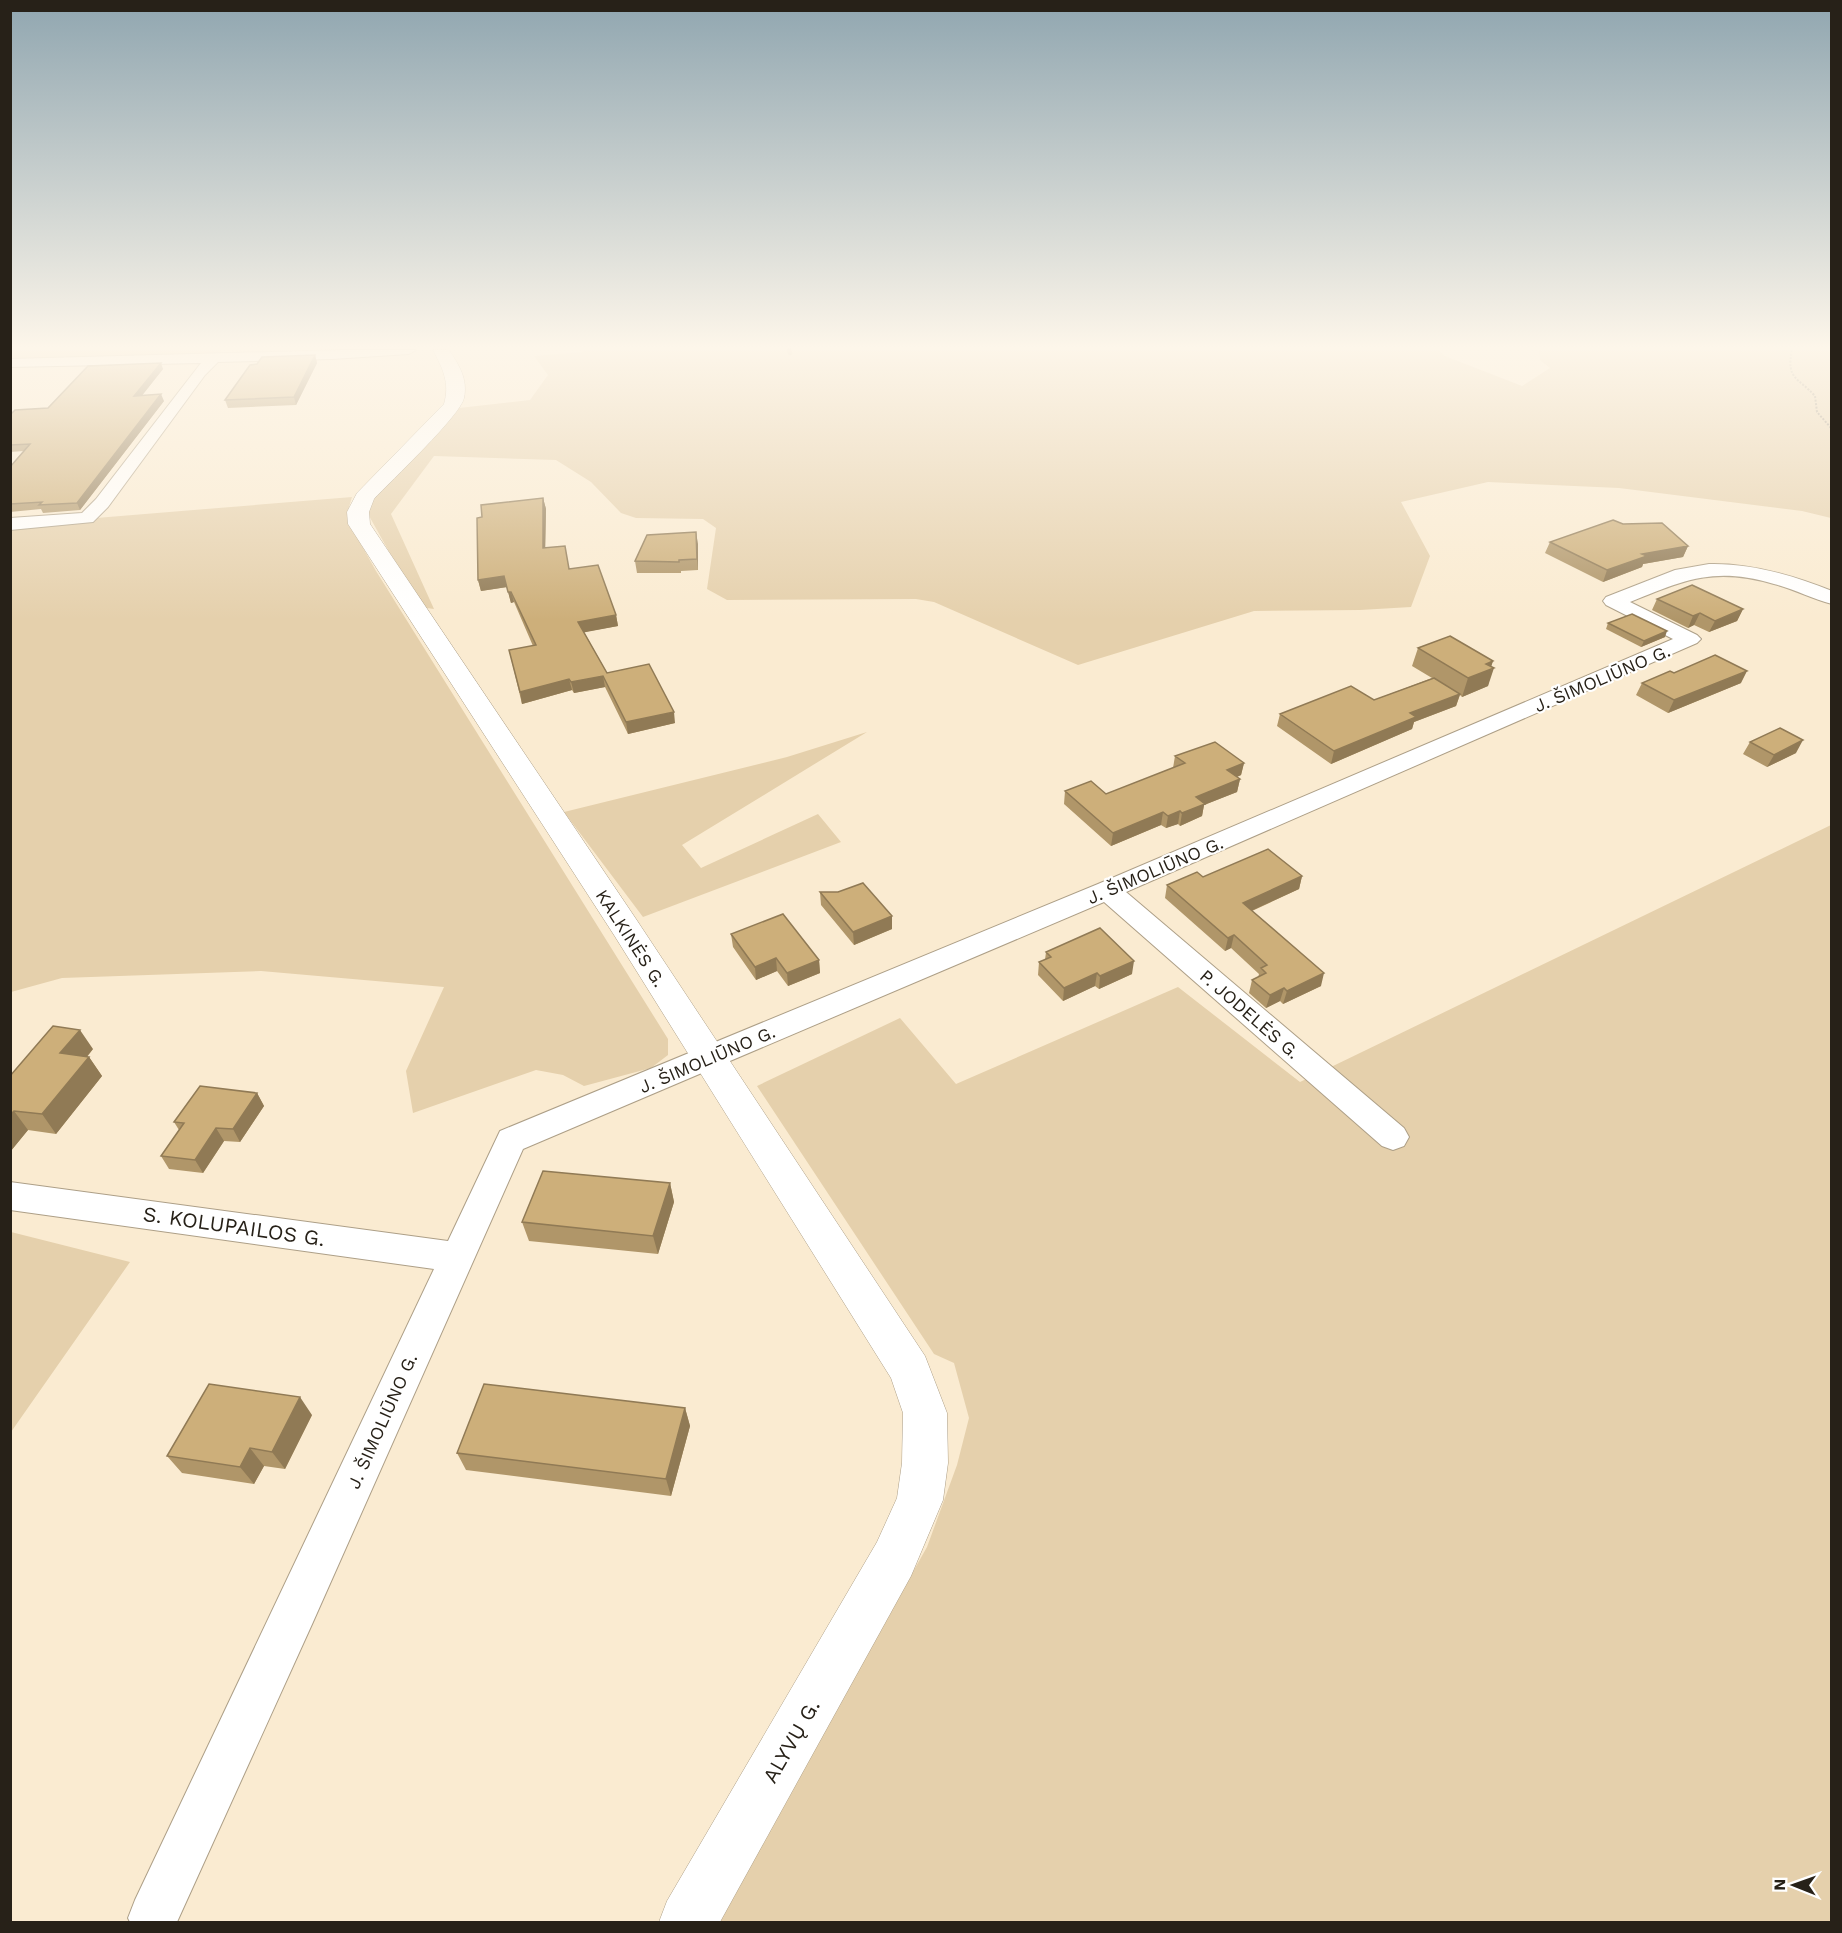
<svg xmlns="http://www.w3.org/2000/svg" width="1842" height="1933" font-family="'Work Sans',sans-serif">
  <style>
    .green { fill: #e5d0ac }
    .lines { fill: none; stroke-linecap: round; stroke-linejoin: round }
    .stream { stroke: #ad905c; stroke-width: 4.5 }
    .minor-casing { stroke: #ad9f87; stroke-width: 2 }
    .primary-casing { stroke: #ad9f87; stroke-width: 1 }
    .path { stroke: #9a8f7d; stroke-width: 2; stroke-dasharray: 2 1.5; stroke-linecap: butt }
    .minor { fill: #fff; fill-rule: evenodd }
    .primary { fill: #fff; fill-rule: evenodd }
    .wall { fill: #b09669 }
    .shaded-wall { fill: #907a55 }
    .building { fill: #cdaf7a; stroke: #907a55; stroke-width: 1.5 }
    .labels { text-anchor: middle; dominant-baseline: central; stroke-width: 4.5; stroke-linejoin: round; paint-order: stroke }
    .street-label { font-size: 18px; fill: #272118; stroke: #fff }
    .near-street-label { font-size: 21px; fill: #272118; stroke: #fff }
  </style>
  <rect width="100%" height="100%" fill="#faebd1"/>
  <path class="green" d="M10 350H222L217 355 11 360Z
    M583 350H1438L1445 356 1522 386 1550 368 1540 360 1539 350H1831V518L1802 511 1619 488 1488 482 1401 502 1430 556 1411 607 1360 610 1254 611 1078 665 934 602 916 599 727 600 707 589 716 528 703 519 636 518 621 513 591 482 556 460 434 456 391 514 434 609 420 607 368 514 370 500 459 408 530 400 548 375 534 356 582 352Z
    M352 497 349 507 348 521 376 571 668 1039V1055L651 1068 584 1086 563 1075 536 1070 413 1113 406 1071 444 987 261 971 62 978 11 992V525Z
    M867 732 682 845 701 868 818 814 841 842 643 917 564 812 787 757Z
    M1831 825V1922H715L927 1547 957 1465 969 1418 954 1363 934 1354 757 1086 900 1018 956 1084 1178 987 1300 1082Z
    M11 1232 130 1262 11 1432 10 1232Z"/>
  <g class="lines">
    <path class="stream" d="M789 350 790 353"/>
    <g class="minor-casing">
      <path id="minor" d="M343 350H416L409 354 332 359 218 362 205 375 108 507 93 522 10 530V518L82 513 96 499 201 363 10 367V359Z
        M1709 564C1751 563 1792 575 1832 591V604C1812 599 1794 589 1774 584 1714 566 1685 580 1630 602L1697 635 1701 639 1697 643 1126 892 1404 1128 1409 1137 1404 1146 1393 1150 1382 1146 1104 902 523 1149 313 1622 177 1922H130L128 1918 135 1900 434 1269 10 1210V1182L448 1241 500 1131 1098 884 1673 639 1606 605 1603 601 1606 597 1675 570Z"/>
    </g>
    <g class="primary-casing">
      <path id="primary" d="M433 350H449C459 365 468 379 464 398 461 415 390 482 374 499L369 512 370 524 636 919 925 1356 947 1413 948 1463 943 1500 911 1576 720 1922H659L667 1901 877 1542 897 1498 902 1463 903 1413 891 1378 614 935 348 524 347 512 357 493 444 404C450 383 443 369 433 350Z"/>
    </g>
    <path class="path" d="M1792 350C1786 380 1798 377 1815 396L1817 412 1832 429"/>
    <use href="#minor" class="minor"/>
    <use href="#primary" class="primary"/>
  </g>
  <path class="wall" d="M315 355 317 363 296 405 228 408 225 400 257 364Z
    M163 369 142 395 164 401 80 510 43 513 41 509 10 512V467L24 451 10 452V415L48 408Z
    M543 498 546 509 545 548 570 569 616 615 618 626 584 632 607 673 675 723 628 734 605 687 574 693 572 690 522 704 509 650 533 646 514 602 511 603 507 587 481 591 478 580Z
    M1550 542 1688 546 1683 557 1643 564 1642 567 1603 582 1545 553Z
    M698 544V570L681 571V573H637L635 561Z
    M1657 599 1743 609 1737 621 1709 632 1694 625 1688 628 1652 610Z
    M1608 623 1665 637 1641 647 1606 629Z
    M1418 648 1493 661 1491 666 1488 686 1462 697 1460 695 1456 706 1414 722 1412 729 1331 764 1277 726 1280 714 1374 700 1432 678 1412 666Z
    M1674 673 1741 683 1668 713 1636 695 1642 683Z
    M1750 742 1796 753 1767 767 1743 754Z
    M1175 756 1244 763 1241 775 1237 777 1240 779 1237 792 1204 805 1202 816 1180 826 1178 824 1166 828 1161 825 1111 846 1064 804 1065 791 1106 794 1173 768Z
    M1302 876 1299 889 1252 911 1321 986 1283 1004 1280 1001 1266 1008 1249 993 1252 980 1258 978 1259 974 1231 948 1225 951 1165 898 1167 885 1203 877Z
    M820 892 892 916V929L854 945 821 905Z
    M731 934 819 960 820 973 788 986 777 971 756 980 733 947Z
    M1046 952 1132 974 1099 989 1095 986 1063 1001 1038 975 1039 962 1045 960Z
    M93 1049 87 1057H89L102 1076 56 1134 28 1130 10 1152V1076Z
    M257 1093 264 1106 240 1142 224 1141 203 1173 169 1169 161 1156 179 1130 174 1122Z
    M670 1183 674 1202 658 1254 529 1241 522 1222Z
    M685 1408 690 1426 671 1496 466 1470 457 1453Z
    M312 1415 285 1469 264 1466 254 1484 182 1473 167 1456Z"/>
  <path class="shaded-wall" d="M315 355 317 363 296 405 294 397Z
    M161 363 163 369 137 402 134 396Z
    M161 394 164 401 80 510 77 503Z
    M543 498 546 509 545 559 543 548Z
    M696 532 698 544V570L697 559Z
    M1688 546 1683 557 1643 564 1642 567 1603 582 1607 570 1642 554Z
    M504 576 507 587 481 591 478 580Z
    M508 592H511L514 602 511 603Z
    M1743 609 1737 621 1709 632 1715 621Z
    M1700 613 1694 625 1688 628 1693 616Z
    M616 615 618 626 581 633 578 622Z
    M1667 631 1665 637 1641 647 1644 641Z
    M1493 661 1490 670 1494 668 1488 686 1462 697 1468 678 1486 664Z
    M1747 671 1741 683 1668 713 1674 700Z
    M603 676 605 687 574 693 571 682Z
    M569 679 572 690 522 704 520 692Z
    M1460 694 1456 706 1414 722 1412 729 1331 764 1334 751 1410 713Z
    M674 712 675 723 628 734 626 722Z
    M1803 740 1796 753 1767 767 1774 755Z
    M1244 763 1241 775 1225 782 1227 770Z
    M1240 779 1237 792 1204 805 1202 816 1180 826 1182 813 1196 797Z
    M1180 811 1178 824 1166 828 1168 816Z
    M1163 812 1161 825 1111 846 1113 833Z
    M1302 876 1299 889 1240 916 1243 903Z
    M892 916V929L854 945 853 932Z
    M1234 935 1231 948 1225 951 1228 938Z
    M776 958 777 971 756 980 755 967Z
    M819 960 820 973 788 986 787 973Z
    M1134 961 1132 974 1099 989 1100 976Z
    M1097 973 1095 986 1063 1001 1064 988Z
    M1324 973 1321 986 1283 1004 1287 991Z
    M1284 988 1280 1001 1266 1008 1270 995Z
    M80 1030 93 1049 73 1073 60 1053Z
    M89 1057 102 1076 56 1134 42 1114Z
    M257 1093 264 1106 240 1142 233 1129Z
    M14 1111 28 1130 10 1152V1115Z
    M216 1128 224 1141 203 1173 195 1160Z
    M670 1183 674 1202 658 1254 653 1236Z
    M300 1397 312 1415 285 1469 272 1452Z
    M685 1408 690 1426 671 1496 666 1479Z
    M250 1448 264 1466 254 1484 240 1467Z"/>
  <path class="building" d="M315 355 294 397 225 400 250 365 257 364 262 357Z
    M161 363 134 396 161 394 77 503 39 505 42 502 10 504V467L30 444 10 445V415L15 410 48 408 88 366Z
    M543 498V548L565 546 569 569 598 565 616 615 578 622 607 673 649 664 674 712 626 722 603 676 571 682 569 679 520 692 509 650 536 645 511 592H508L504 576 478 580 477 518 482 517 481 505Z
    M1613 520 1623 524 1662 523 1688 546 1642 554 1647 556 1607 570 1550 542Z
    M696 532 697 559 679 560V562L635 561 647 535Z
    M1692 585 1743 609 1715 621 1700 613 1693 616 1657 599Z
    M1632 614 1667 631 1644 641 1608 623Z
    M1450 636 1493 661 1486 664 1494 668 1468 678 1418 648Z
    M1715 655 1747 671 1674 700 1642 683 1670 671 1674 673Z
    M1434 678 1460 694 1410 713 1416 717 1334 751 1280 714 1351 686 1374 700Z
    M1780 728 1803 740 1774 755 1750 742Z
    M1215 742 1244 763 1227 770 1240 779 1196 797 1205 804 1182 813 1180 811 1168 816 1163 812 1113 833 1065 791 1091 781 1106 794 1185 763 1175 756Z
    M1268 849 1302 876 1243 903 1324 973 1287 991 1284 988 1270 995 1252 980 1266 973 1261 968 1267 965 1234 935 1228 938 1167 885 1197 872 1203 877Z
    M863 883 892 916 853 932 820 892H838Z
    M783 914 819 960 787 973 776 958 755 967 731 934Z
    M1100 928 1134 961 1100 976 1097 973 1064 988 1039 962 1051 957 1046 952Z
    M53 1026 80 1030 60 1053 89 1057 42 1114 14 1111 10 1115V1076Z
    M200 1086 257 1093 233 1129 216 1128 195 1160 161 1156 184 1123 174 1122Z
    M543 1171 670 1183 653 1236 522 1222Z
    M209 1384 300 1397 272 1452 250 1448 240 1467 167 1456Z
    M484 1384 685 1408 666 1479 457 1453Z"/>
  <linearGradient id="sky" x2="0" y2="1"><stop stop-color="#90a6b0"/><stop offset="0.56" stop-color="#fdf6ea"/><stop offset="1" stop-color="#fdf6ea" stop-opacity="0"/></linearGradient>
  <rect width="1842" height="620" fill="url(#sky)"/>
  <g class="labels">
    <g class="street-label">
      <text transform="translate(1602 678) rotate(-23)">J. ŠIMOLIŪNO G.</text>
      <text transform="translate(1155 870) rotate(-23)">J. ŠIMOLIŪNO G.</text>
      <text transform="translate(631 938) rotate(57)">KALKINĖS G.</text>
      <text transform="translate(1250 1014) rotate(41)">P. JODELĖS G.</text>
      <text transform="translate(707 1059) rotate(-23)">J. ŠIMOLIŪNO G.</text>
      <text transform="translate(382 1421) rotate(-66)">J. ŠIMOLIŪNO G.</text>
    </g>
    <g class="near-street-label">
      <text transform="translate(234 1226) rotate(8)">S. KOLUPAILOS G.</text>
      <text transform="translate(791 1741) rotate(-60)">ALYVŲ G.</text>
    </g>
  </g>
  <rect width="1842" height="1933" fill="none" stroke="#272118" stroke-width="24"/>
  <g transform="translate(1794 1885) rotate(271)" stroke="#ffffff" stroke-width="4.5" paint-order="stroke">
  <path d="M0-4.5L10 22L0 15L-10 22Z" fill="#272118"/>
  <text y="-9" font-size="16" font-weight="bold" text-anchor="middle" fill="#272118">N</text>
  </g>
</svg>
